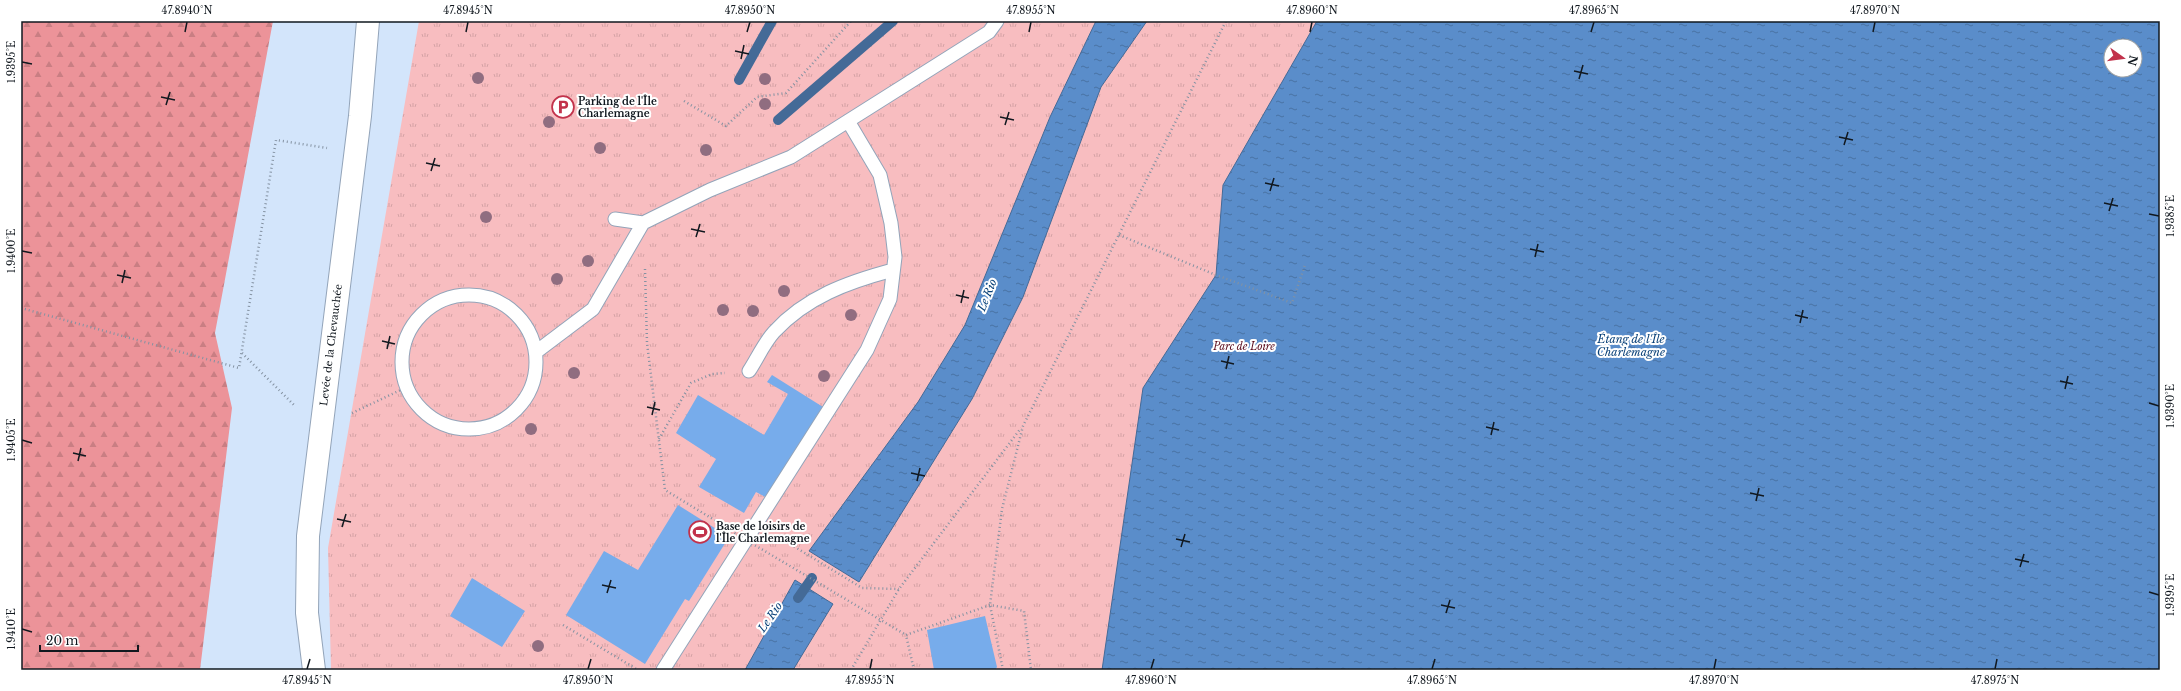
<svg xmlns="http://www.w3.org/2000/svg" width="2181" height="691" font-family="'Libre Baskerville',serif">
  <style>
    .forest { fill: url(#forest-firs) }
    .park { fill: url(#park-tufts); fill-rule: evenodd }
    .water { fill: url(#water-ripples); stroke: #446a97; fill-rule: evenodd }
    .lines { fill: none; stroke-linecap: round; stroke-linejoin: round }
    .stream { stroke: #446a97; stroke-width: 10 }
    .building { fill: #77aceb }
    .service-casing { stroke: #93a4b9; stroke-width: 15 }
    .tertiary-casing { stroke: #93a4b9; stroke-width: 24 }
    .path { stroke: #8492a2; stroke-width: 2.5; stroke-dasharray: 1 3; stroke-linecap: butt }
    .service { stroke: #fff; stroke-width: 13 }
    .tertiary { stroke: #fff; stroke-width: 22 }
    .path-bridge { stroke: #8492a2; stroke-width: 2.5; stroke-dasharray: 1 3; stroke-linecap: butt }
    .tree { fill: #906d80 }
    .ticks { fill: none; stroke: #11181f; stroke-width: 1.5 }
    .labels { text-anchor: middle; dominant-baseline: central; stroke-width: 4; stroke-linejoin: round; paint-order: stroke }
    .poi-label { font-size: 10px; font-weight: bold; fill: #11181f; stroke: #fff; text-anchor: start }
    .street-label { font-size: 10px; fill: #11181f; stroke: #fff }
    .park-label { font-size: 10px; font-style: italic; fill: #590a1b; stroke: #fff }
    .water-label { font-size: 11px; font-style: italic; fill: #084078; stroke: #fff }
    .neatline { fill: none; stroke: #11181f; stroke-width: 1.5 }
    .ticks-label { font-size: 10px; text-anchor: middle; fill: #11181f }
  </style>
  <defs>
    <pattern id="forest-firs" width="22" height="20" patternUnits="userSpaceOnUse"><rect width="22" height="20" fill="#ec9399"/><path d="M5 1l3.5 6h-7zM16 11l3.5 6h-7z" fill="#c97e83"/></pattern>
    <pattern id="park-tufts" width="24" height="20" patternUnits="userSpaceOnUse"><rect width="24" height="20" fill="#f8bdc0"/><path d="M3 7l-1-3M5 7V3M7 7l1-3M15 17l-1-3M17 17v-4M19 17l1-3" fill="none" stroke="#d4a2a5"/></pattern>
    <pattern id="water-ripples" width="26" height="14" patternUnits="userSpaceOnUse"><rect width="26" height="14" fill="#5a8dca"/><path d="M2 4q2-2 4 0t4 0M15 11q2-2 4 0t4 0" fill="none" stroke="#4972a3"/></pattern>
  </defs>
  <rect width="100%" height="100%" fill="#d3e5fb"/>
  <path class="forest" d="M21 21H273L215 333 232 408 200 670H21Z"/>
  <path class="park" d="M419 21H2160V670H331L328 548ZM2111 46H2135V70H2111Z"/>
  <path class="water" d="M1096 21H1147L1101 87 1023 297 972 399 859 582 809 551 918 402 965 325 1050 117Z
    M1317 21H2160V670H1102L1143 388 1216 275 1223 185ZM2111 46H2135V70H2111Z
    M795 580 833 604 793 670H745Z"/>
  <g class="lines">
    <path class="stream" d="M739 80 772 21
      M778 120 893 21
      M798 598 812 578"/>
  </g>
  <path class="building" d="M772 375 823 407 767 498 756 492 744 513 699 487 716 459 676 433 698 395 764 435 788 394 767 382Z
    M678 505 729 537 689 601 685 599 645 664 566 615 604 551 638 570Z
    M472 578 525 611 502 647 450 616Z
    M985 616 997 667 995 670H934L927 630Z"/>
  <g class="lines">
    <g class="service-casing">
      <path id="service" d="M615 219 643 223 710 190 791 157 989 32 997 21
        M402 362a67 67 0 1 1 134 0a67 67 0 1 1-134 0Z
        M536 352 593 309 643 223
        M749 371C757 359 764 343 774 332 806 297 848 282 893 270
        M663 670 867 350 890 299 895 257 891 223 880 175 848 121"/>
    </g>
    <g class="tertiary-casing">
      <path id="tertiary" d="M314 670 307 613 308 536 360 116 368 21"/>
    </g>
    <path class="path" d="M684 101 726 126 757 97 786 93 851 21
      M1119 235 1216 275 1292 303 1305 265
      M645 269 647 343 665 490 726 527
      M21 308 239 368 276 140 327 148
      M242 353 295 406
      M352 413 407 387
      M659 439 691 383 712 374 725 373
      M777 536 862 588 899 589
      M563 625 638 670
      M851 670 899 589 1021 428
      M914 670 906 635 990 605 1024 611 1031 670
      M1003 670 990 605 1002 509 1023 426 1226 21"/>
    <use href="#service" class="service"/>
    <use href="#tertiary" class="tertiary"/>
    <path class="path-bridge" d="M731 531 906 635"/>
  </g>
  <g class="tree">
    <circle cx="478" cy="78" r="6"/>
    <circle cx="765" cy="79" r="6"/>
    <circle cx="765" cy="104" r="6"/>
    <circle cx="549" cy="122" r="6"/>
    <circle cx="600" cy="148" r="6"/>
    <circle cx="706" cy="150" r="6"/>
    <circle cx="486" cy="217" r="6"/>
    <circle cx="588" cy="261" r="6"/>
    <circle cx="557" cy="279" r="6"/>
    <circle cx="784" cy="291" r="6"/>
    <circle cx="723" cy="310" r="6"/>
    <circle cx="753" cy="311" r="6"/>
    <circle cx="851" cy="315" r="6"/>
    <circle cx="574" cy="373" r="6"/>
    <circle cx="824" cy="376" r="6"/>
    <circle cx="531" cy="429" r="6"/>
    <circle cx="538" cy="646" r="6"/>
  </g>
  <path class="ticks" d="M185 32 187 22M466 32 468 22M747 32 750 22M1029 32 1031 22M1310 32 1312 22M1591 32 1594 22M1873 32 1875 22M735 51 749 54M741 59 744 45M22 62 32 64M1574 71 1588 74M1579 79 1583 65M161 97 175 100M166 105 170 92M1000 117 1014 120M1005 125 1009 112M1839 137 1853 140M1844 145 1848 132M426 163 440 166M431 171 435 158M1265 183 1279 186M1270 191 1274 178M2104 203 2118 206M2109 211 2113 198M2149 214 2159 216M691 229 705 232M696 237 700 224M1530 249 1544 252M22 251 32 253M1535 257 1538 244M117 275 131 278M122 283 125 270M956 295 969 298M961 303 964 290M1795 315 1808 318M1800 323 1803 310M382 341 395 344M387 349 390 336M1221 361 1234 364M1226 369 1229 356M2060 381 2073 384M2065 389 2068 376M2149 403 2159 406M647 407 660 410M652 415 655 402M1486 427 1499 430M1491 435 1494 422M22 440 32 443M73 453 86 456M78 461 81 448M911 473 925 476M917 481 920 468M1750 493 1764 496M1756 501 1759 488M337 519 351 522M342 527 346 514M1176 539 1190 542M1181 547 1185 534M2015 559 2029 562M2020 567 2024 554M602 585 616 588M2149 592 2159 595M607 593 611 580M1441 605 1455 608M1446 613 1450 600M22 629 32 632M307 669 310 659M588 669 591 659M870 669 872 659M1151 669 1154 659M1432 669 1435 659M1714 669 1716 659M1995 669 1997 659"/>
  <defs>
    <g id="parking-ring" transform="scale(1.15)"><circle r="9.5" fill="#fff" stroke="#c2324b" stroke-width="1.5"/><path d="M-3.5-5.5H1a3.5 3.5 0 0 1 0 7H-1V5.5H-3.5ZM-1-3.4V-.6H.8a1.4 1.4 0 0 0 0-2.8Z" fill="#c2324b"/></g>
    <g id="stadium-ring" transform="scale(1.15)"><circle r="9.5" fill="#fff" stroke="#c2324b" stroke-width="1.5"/><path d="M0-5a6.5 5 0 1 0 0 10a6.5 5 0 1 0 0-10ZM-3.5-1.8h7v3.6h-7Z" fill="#c2324b"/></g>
  </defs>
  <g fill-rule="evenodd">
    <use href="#parking-ring" x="563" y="107"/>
    <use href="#stadium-ring" x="700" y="532"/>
  </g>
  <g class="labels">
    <g class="poi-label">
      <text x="578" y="101">Parking de l'Île<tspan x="578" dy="12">Charlemagne</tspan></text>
      <text x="716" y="526">Base de loisirs de<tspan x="716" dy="12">l'Île Charlemagne</tspan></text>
    </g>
    <g class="street-label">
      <text transform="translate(331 345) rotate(-83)">Levée de la Chevauchée</text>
    </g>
    <g class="park-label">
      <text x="1244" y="346">Parc de Loire</text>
    </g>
    <g class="water-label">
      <text transform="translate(987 295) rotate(-68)">Le Rio</text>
      <text x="1631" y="339">Étang de l'Île<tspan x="1631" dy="13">Charlemagne</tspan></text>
      <text transform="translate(770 617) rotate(-55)">Le Rio</text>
    </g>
  </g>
  <rect width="2181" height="691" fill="none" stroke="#ffffff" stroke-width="44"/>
  <g transform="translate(2123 58) rotate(104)"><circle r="19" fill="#ffffff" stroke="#a0a3a5"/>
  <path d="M0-3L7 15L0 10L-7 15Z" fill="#c2324b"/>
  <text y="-6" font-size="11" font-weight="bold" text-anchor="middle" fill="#11181f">N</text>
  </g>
  <path d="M40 645v6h98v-6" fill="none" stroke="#11181f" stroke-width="2"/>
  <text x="46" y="645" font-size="12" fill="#11181f" stroke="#ffffff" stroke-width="3" paint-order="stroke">20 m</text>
  <rect x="22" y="22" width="2137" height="647" class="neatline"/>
  <g class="ticks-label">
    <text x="187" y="14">47.8940°N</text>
    <text x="468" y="14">47.8945°N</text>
    <text x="750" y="14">47.8950°N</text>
    <text x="1031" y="14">47.8955°N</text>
    <text x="1312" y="14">47.8960°N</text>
    <text x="1594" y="14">47.8965°N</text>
    <text x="1875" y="14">47.8970°N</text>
    <text transform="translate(11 62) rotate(-90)" y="4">1.9395°E</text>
    <text transform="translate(2170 216) rotate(-90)" y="4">1.9385°E</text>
    <text transform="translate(11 251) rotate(-90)" y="4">1.9400°E</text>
    <text transform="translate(2170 406) rotate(-90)" y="4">1.9390°E</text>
    <text transform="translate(11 440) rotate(-90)" y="4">1.9405°E</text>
    <text transform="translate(2170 595) rotate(-90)" y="4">1.9395°E</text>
    <text transform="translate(11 629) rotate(-90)" y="4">1.9410°E</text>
    <text x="307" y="684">47.8945°N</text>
    <text x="588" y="684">47.8950°N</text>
    <text x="870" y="684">47.8955°N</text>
    <text x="1151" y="684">47.8960°N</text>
    <text x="1432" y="684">47.8965°N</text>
    <text x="1714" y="684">47.8970°N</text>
    <text x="1995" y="684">47.8975°N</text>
  </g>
</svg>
